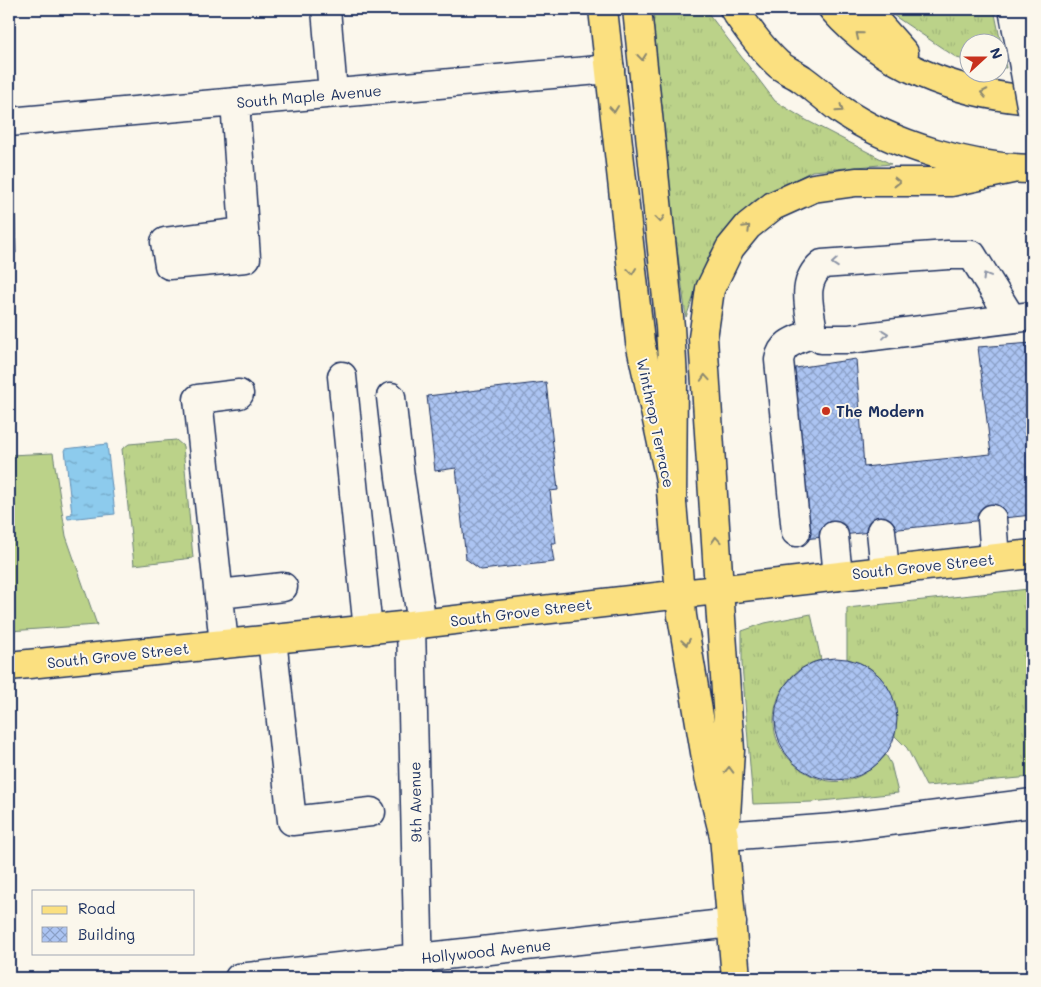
<svg xmlns="http://www.w3.org/2000/svg" width="1041" height="987" font-family="Mali,sans-serif">
  <style>
    .grass { fill: url(#grass-tufts); stroke: #6b8074 }
    .pitch { fill: #bbd289; stroke: #6b8074 }
    .water { fill: url(#water-ripples); stroke: #5f8db4 }
    .building { fill: url(#building-cross-hatch); stroke: #1b2f5e }
    .lines { fill: none; stroke-linecap: round; stroke-linejoin: round }
    .minor-casing { stroke: #1b2f5e; stroke-width: 31 }
    .major-casing { stroke: #1b2f5e; stroke-width: 31 }
    .highway-casing { stroke: #1b2f5e; stroke-width: 31 }
    .minor { stroke: #fbf7ec; stroke-width: 28 }
    .major { stroke: #fbe080; stroke-width: 28 }
    .highway { stroke: #fbe080; stroke-width: 28 }
    .minor-bridge-casing { stroke: #1b2f5e; stroke-width: 31; stroke-linecap: butt }
    .minor-bridge { stroke: #fbf7ec; stroke-width: 28 }
    .oneway { stroke: #8b886f }
    .oneway2 { stroke: #8b93a5 }
    .poi-dot { fill: #c8321e; stroke: #fbf7ec; stroke-width: 2 }
    .labels { text-anchor: middle; dominant-baseline: central; stroke-width: 4; stroke-linejoin: round; paint-order: stroke }
    .street-label { font-size: 15px; fill: #1b2f5e; stroke: #fbf7ec }
    .poi-label { font-size: 15px; font-weight: bold; fill: #1b2f5e; stroke: #fbf7ec; text-anchor: start }
  </style>
  <defs>
    <pattern id="grass-tufts" width="24" height="20" patternUnits="userSpaceOnUse" patternTransform="scale(1.25)"><rect width="24" height="20" fill="#bbd289"/><path d="M3 7l-1-3M5 7V3M7 7l1-3M15 17l-1-3M17 17v-4M19 17l1-3" fill="none" stroke="#a0b579"/></pattern>
    <pattern id="water-ripples" width="26" height="14" patternUnits="userSpaceOnUse" patternTransform="scale(1.25)"><rect width="26" height="14" fill="#8dcbed"/><path d="M2 4q2-2 4 0t4 0M15 11q2-2 4 0t4 0" fill="none" stroke="#72a5c3"/></pattern>
    <pattern id="building-cross-hatch" width="8" height="8" patternUnits="userSpaceOnUse" patternTransform="scale(1.25)"><rect width="8" height="8" fill="#acc4f2"/><path d="M0 0l8 8M0 8l8-8" fill="none" stroke="#8ba0c7"/></pattern>
  </defs>
  <rect width="100%" height="100%" fill="#fbf7ec"/>
  <filter id="ink" filterUnits="userSpaceOnUse"><feTurbulence type="fractalNoise" baseFrequency=".02" numOctaves="2"/><feDisplacementMap in="SourceGraphic" scale="10" xChannelSelector="R" yChannelSelector="G"/><feConvolveMatrix kernelMatrix="1 2 1 2 8 2 1 2 1" color-interpolation-filters="sRGB"/></filter>
  <g filter="url(#ink)">
    <path class="grass" d="M652 9H705L775 101 806 120 891 164 812 171 754 201 710 253 686 317 673 218Z
      M884 9H994L1006 68 999 67 998 42H968V61L957 58Z
      M176 440 183 446 193 558 134 565 122 449 129 444Z
      M1029 589 1032 596V613L1026 685 1032 777 926 786 907 748 895 736C899 699 886 667 847 659V608Z
      M811 614 821 660C789 667 769 700 775 733 782 764 821 790 852 779 866 774 876 766 886 755L891 764 898 793 812 802 753 804 742 664V631L765 623Z"/>
    <path class="pitch" d="M53 453 66 536 97 625 9 631V455Z"/>
    <path class="water" d="M107 444 115 514 68 519 67 515 72 514 65 449Z"/>
    <path class="building" d="M9 179H14L16 253H9Z
      M1032 343V515L804 539 789 369 856 359 864 467 991 454 978 347Z
      M546 382 558 490 550 491 556 543H551L554 562 481 570 466 559 456 468 435 471 427 396Z
      M775 719a61 61 0 1 1 122 0a61 61 0 1 1-122 0Z"/>
    <g class="lines">
      <g class="minor-casing">
        <path id="minor" d="M326 9 333 93
          M1013 9 1024 67
          M235 102 246 258 169 265 165 242 244 232
          M9 122 610 69
          M1011 318 972 255H948L822 264C800 283 810 307 813 333L821 339H850L1032 316
          M342 376 368 630
          M391 397 400 477 422 624
          M992 519 995 558
          M881 531 885 571
          M796 532 779 360C782 342 797 340 813 333
          M834 536 838 576
          M219 594 283 587
          M411 625 419 978
          M272 639 292 821 371 812
          M224 644 198 399 239 394
          M724 836 834 828 1032 803
          M239 978 732 923"/>
      </g>
      <g class="major-casing">
        <path id="major" d="M603 9 640 342 670 480 682 616 709 776 724 836 736 978
          M719 589 730 750 726 817
          M9 666 411 625 1032 554"/>
      </g>
      <g class="highway-casing">
        <path id="highway" d="M637 9 670 327 673 379 672 501
          M734 9C747 28 760 47 777 63 784 70 794 73 802 79 816 89 828 100 841 110 891 145 971 168 1032 169
          M833 9C884 67 957 94 1032 100
          M865 9 904 53
          M719 589 703 338 710 289 730 248 748 226 773 206 813 188 856 182H951L1012 169"/>
      </g>
      <use href="#minor" class="minor"/>
      <use href="#major" class="major"/>
      <use href="#highway" class="highway"/>
      <g class="minor-bridge-casing">
        <path id="minor-bridge" d="M1024 67 1032 111"/>
      </g>
      <use href="#minor-bridge" class="minor-bridge"/>
    </g>
    <defs><path id="oneway-chevron" d="M-2-3.5L2.5 0L-2 3.5" fill="none" stroke-width="1.6" stroke-linecap="round" stroke-linejoin="round" transform="scale(1.25)"/></defs>
    <g class="oneway">
      <use href="#oneway-chevron" transform="translate(859 35) rotate(-140)"/>
      <use href="#oneway-chevron" transform="translate(642 57) rotate(84)"/>
      <use href="#oneway-chevron" transform="translate(984 93) rotate(-168)"/>
      <use href="#oneway-chevron" transform="translate(614 109) rotate(84)"/>
      <use href="#oneway-chevron" transform="translate(840 109) rotate(35)"/>
      <use href="#oneway-chevron" transform="translate(897 182)"/>
      <use href="#oneway-chevron" transform="translate(660 219) rotate(84)"/>
      <use href="#oneway-chevron" transform="translate(747 228) rotate(-45)"/>
      <use href="#oneway-chevron" transform="translate(632 271) rotate(84)"/>
      <use href="#oneway-chevron" transform="translate(705 378) rotate(-94)"/>
      <use href="#oneway-chevron" transform="translate(716 540) rotate(-94)"/>
      <use href="#oneway-chevron" transform="translate(686 642) rotate(81)"/>
      <use href="#oneway-chevron" transform="translate(729 770) rotate(-89)"/>
    </g>
    <g class="oneway2">
      <use href="#oneway-chevron" transform="translate(835 263) rotate(176)"/>
      <use href="#oneway-chevron" transform="translate(986 276) rotate(-121)"/>
      <use href="#oneway-chevron" transform="translate(885 334) rotate(-7)"/>
    </g>
  </g>
  <circle class="poi-dot" cx="826" cy="411" r="5"/>
  <g class="labels">
    <g class="street-label">
      <text transform="translate(309 96) rotate(-5)">South Maple Avenue</text>
      <text transform="translate(656 423) rotate(78)">Winthrop Terrace</text>
      <text transform="translate(923 566) rotate(-6)">South Grove Street</text>
      <text transform="translate(521 612) rotate(-7)">South Grove Street</text>
      <text transform="translate(118 655) rotate(-6)">South Grove Street</text>
      <text transform="translate(415 802) rotate(-91)">9th Avenue</text>
      <text transform="translate(486 951) rotate(-6)">Hollywood Avenue</text>
    </g>
    <g class="poi-label">
      <text x="836" y="411">The Modern</text>
    </g>
  </g>
  <rect width="1041" height="987" fill="none" stroke="#fbf7ec" stroke-width="30"/>
  <rect x="15" y="15" width="1011" height="957" fill="none" stroke="#1b2f5e" stroke-width="2" filter="url(#ink)"/>
  <rect x="32" y="890" width="162" height="65" fill="#fbf7ec" stroke="#a1a7b3"/>
  <rect x="42" y="906" width="25" height="8" fill="#fbe080" stroke="#a1a7b3"/>
  <text x="78" y="914" font-size="15" fill="#1b2f5e">Road</text>
  <rect x="42" y="927" width="25" height="15" fill="url(#building-cross-hatch)" stroke="#a1a7b3"/>
  <text x="78" y="940" font-size="15" fill="#1b2f5e">Building</text>
  <g transform="translate(984 58) rotate(69)"><circle r="24" fill="#fbf7ec" stroke="#a1a7b3"/>
  <path d="M0-4L9 19L0 12L-9 19Z" fill="#c8321e"/>
  <text y="-8" font-size="14" font-weight="bold" text-anchor="middle" fill="#1b2f5e">N</text>
  </g>
</svg>
